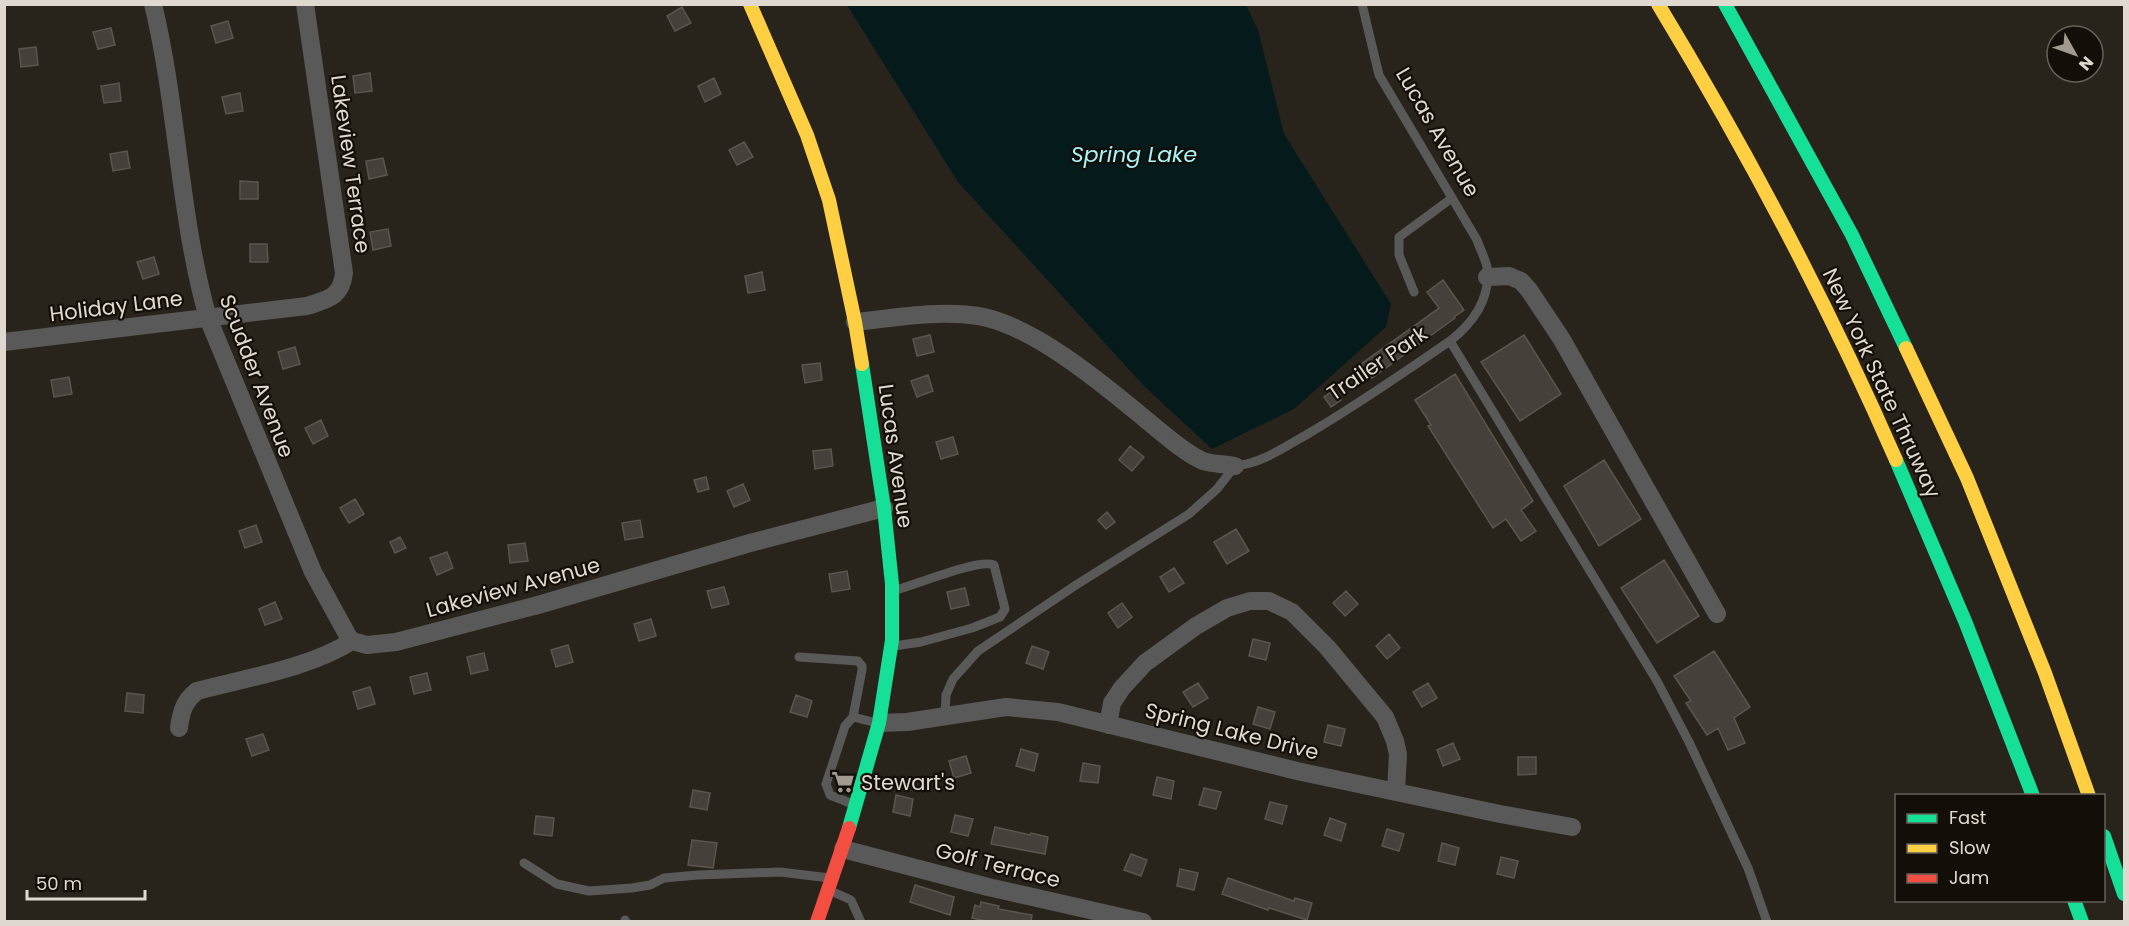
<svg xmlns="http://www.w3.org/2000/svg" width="2129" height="926" font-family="Poppins,sans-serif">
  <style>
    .water { fill: #041a1b }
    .building { fill: #45413a; stroke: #5a564e; stroke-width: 1.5 }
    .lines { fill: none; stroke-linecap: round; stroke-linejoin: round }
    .lane { stroke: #595959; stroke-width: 9 }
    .street { stroke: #595959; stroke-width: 18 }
    .fast { stroke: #16e098; stroke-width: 14 }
    .slow { stroke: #ffcf43; stroke-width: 14 }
    .jam { stroke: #f24e42; stroke-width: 14 }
    .labels { text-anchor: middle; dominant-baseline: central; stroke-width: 4.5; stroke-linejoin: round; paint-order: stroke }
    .street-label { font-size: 21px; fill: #e0d9cf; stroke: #130f08 }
    .poi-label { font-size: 21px; fill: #e0d9cf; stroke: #130f08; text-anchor: start }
    .water-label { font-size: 22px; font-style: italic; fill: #a8f4f9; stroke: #130f08 }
  </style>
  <rect width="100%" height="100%" fill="#29241b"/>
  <path class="water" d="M847 5H1246L1258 30 1284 134 1391 304 1386 327 1294 409 1212 449 1145 387 958 182Z"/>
  <path class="building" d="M682 7 691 23 675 31 667 16Z
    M228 21 233 38 216 43 211 26Z
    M111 28 115 45 98 49 93 32Z
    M36 47 38 65 21 67 19 49Z
    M370 73 372 91 355 93 353 76Z
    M714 78 721 94 705 102 698 86Z
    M119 83 121 101 104 103 101 86Z
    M240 93 243 111 226 114 222 97Z
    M744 142 753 157 737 165 729 150Z
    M127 151 130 168 113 171 110 154Z
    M383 158 387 175 369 179 366 161Z
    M240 181 258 182V199H240Z
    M388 229 391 246 373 250 370 232Z
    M250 244H267L268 262H250Z
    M154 257 159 274 143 279 137 262Z
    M762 272 765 290 748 293 745 276Z
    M1443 280 1464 310 1454 317 1455 318 1372 378 1361 364 1439 308 1427 292Z
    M930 335 934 352 917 356 913 339Z
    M1524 335 1561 394 1520 421 1481 362Z
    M295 347 300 364 283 369 278 352Z
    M820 363 822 380 805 383 802 365Z
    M1455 374 1533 501 1521 510 1536 531 1521 541 1506 519 1493 528 1428 426 1431 425 1415 400Z
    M928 375 933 391 917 397 911 381Z
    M69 377 72 394 54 397 51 380Z
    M1334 390 1341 400 1331 407 1324 397Z
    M321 420 328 436 313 444 305 428Z
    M953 437 958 454 941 459 936 442Z
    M1130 446 1144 457 1132 471 1119 460Z
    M831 449 833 466 815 469 813 451Z
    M1604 460 1641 519 1599 546 1564 486Z
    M706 477 709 489 698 492 694 480Z
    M743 484 750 500 734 507 727 491Z
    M355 499 364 514 349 523 340 508Z
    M1107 512 1115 522 1106 529 1098 520Z
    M640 520 643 537 625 540 622 523Z
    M256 525 262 542 245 548 239 531Z
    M1236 529 1249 551 1227 564 1214 542Z
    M400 537 406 548 395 553 390 542Z
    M525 543 528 561 510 563 508 545Z
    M447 552 453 568 437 575 430 558Z
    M1664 560 1699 616 1657 643 1621 588Z
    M1174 568 1184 583 1169 592 1160 577Z
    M847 571 850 589 832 592 829 574Z
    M724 587 729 604 712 608 707 591Z
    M965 588 969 605 951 609 947 592Z
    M1346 591 1358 604 1345 616 1333 603Z
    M275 602 282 619 265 625 259 609Z
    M1122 603 1132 617 1118 628 1108 613Z
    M651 619 656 636 639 641 634 624Z
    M1389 634 1400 648 1387 659 1376 646Z
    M1253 639 1270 643 1266 660 1249 656Z
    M568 645 573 662 556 667 551 650Z
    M1032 646 1049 652 1043 669 1026 663Z
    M1714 651 1750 707 1734 718 1745 743 1728 750 1718 728 1707 735 1686 703 1691 701 1674 676Z
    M484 653 488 670 471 674 467 657Z
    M427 673 431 690 414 694 410 677Z
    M1198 683 1208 698 1193 707 1183 692Z
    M1428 683 1437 698 1422 707 1413 692Z
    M370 687 375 704 358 709 353 692Z
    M127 693 144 695 143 713 125 711Z
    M796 695 812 701 807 717 790 712Z
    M1258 707 1275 712 1270 729 1253 724Z
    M1328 725 1345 729 1341 746 1324 742Z
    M263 734 269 750 252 756 246 739Z
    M1453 743 1460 759 1443 766 1437 750Z
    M1021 749 1038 754 1034 771 1016 766Z
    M966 756 971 773 954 778 949 761Z
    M1518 757H1536V774L1518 775Z
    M1083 763 1100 766 1098 783 1080 781Z
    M1157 777 1174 781 1171 799 1153 795Z
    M1204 788 1221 792 1216 809 1199 805Z
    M693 790 710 793 707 810 690 807Z
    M896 795 913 799 910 816 893 812Z
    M1270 802 1287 806 1282 824 1265 819Z
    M955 815 973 819 968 836 951 832Z
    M536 816 554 818 552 836 534 834Z
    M1330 818 1346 824 1341 841 1324 835Z
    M995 827 1030 835 1031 833 1048 837 1045 854 991 844Z
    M1387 829 1404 834 1399 851 1382 846Z
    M692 840 717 843 713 868 688 865Z
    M1442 843 1459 848 1455 865 1438 861Z
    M1131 854 1147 860 1141 876 1124 870Z
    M1501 857 1518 861 1514 878 1497 874Z
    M1180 869 1198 873 1194 890 1177 886Z
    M1228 878 1294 901 1295 898 1312 903 1307 920 1269 908 1268 910 1222 894Z
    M915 885 954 897 950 915 910 902Z
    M981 902 999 906 998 909 1032 915 1031 921H986L972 918 975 905 980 907Z"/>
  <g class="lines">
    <path class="lane" d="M1414 292 1399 255V237L1452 198
      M1450 341 1657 681 1689 742 1748 868 1767 922
      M893 591C913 586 979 558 994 565L1005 609 1000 617 972 628 921 642 894 646
      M799 657 858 661 862 666V670L853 717
      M945 716 946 695 953 679 978 651 1076 585 1189 514 1217 489 1235 466C1262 463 1283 448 1306 435 1356 406 1403 373 1450 341 1473 323 1491 298 1487 267 1485 258 1480 249 1477 240L1379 75 1362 4
      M855 805 830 795 826 784 845 726 853 717 877 723
      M524 863 557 884 589 891 632 888 650 885 664 878 698 875 780 872 830 878
      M831 891 851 900 861 922
      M625 920 626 922"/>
    <path class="street" d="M153 4C178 108 179 216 208 318L313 572 348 636 352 641
      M1487 277 1509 276 1521 281 1529 290 1561 338 1717 614
      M855 322C895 318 938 310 978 316 1031 324 1103 384 1144 418 1160 431 1184 453 1203 461 1212 464 1225 464 1235 466
      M4 342 307 306C328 299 341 298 344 273L305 4
      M879 723 907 722 1006 707 1058 712 1297 771 1500 814 1572 827
      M1108 725 1112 703 1122 688 1145 663 1196 626 1227 608 1250 601H1269L1292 612 1327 647 1385 717 1395 741 1398 754 1396 792
      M179 728C181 712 184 701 197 691 245 678 310 668 352 641L367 645 396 642 538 605 750 543 884 508
      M843 849 988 887 1143 922"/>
    <path class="fast" d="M1725 4 1852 235 1906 348
      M1896 460 1965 621 2033 796
      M849 828 879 723 892 640V584L884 508 862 364
      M2104 836 2124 894
      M2074 900 2082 922"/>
    <path class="slow" d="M750 4 807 135 829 200 855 322 862 364
      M1658 4C1747 151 1827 302 1896 460
      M1906 348 1967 478 2045 673 2089 796"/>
    <path class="jam" d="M817 922 849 828"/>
  </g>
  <defs>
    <g id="supermarket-bare" transform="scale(1.8)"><path d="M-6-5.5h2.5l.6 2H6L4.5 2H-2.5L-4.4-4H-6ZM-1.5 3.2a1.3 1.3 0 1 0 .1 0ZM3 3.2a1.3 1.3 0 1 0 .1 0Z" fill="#a09a90" stroke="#130f08" stroke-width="2.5" paint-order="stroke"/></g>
  </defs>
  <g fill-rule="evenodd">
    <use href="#supermarket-bare" x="843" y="782"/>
  </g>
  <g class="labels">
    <g class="street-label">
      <text transform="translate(1438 132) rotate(60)">Lucas Avenue</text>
      <text transform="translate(351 164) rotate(82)">Lakeview Terrace</text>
      <text transform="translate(116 306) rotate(-7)">Holiday Lane</text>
      <text transform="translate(1377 363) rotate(-34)">Trailer Park</text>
      <text transform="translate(257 376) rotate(69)">Scudder Avenue</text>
      <text transform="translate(1882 383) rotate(65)">New York State Thruway</text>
      <text transform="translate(896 456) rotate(82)">Lucas Avenue</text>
      <text transform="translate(513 587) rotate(-15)">Lakeview Avenue</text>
      <text transform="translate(1232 731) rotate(14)">Spring Lake Drive</text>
      <text transform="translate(998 865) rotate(14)">Golf Terrace</text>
    </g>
    <g class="poi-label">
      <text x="861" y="782">Stewart's</text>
    </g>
    <g class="water-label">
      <text x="1134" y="154">Spring Lake</text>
    </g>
  </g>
  <rect width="2129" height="926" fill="none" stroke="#e0d9cf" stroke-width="12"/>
  <rect x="1895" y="794" width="210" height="108" fill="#130f08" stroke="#656058" stroke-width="1.5"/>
  <rect x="1907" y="814" width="30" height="9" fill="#16e098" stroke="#656058" stroke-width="1.5"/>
  <text x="1949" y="824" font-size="18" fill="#e0d9cf">Fast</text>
  <rect x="1907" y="844" width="30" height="9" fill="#ffcf43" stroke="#656058" stroke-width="1.5"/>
  <text x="1949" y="854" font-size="18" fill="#e0d9cf">Slow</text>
  <rect x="1907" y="874" width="30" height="9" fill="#f24e42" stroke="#656058" stroke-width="1.5"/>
  <text x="1949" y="884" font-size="18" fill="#e0d9cf">Jam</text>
  <g transform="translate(2075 54) rotate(130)"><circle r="28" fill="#130f08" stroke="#656058" stroke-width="1.5"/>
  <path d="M0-4.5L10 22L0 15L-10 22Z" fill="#a09a90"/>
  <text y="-9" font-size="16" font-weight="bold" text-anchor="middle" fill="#e0d9cf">N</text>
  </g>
  <path d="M27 890v9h118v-9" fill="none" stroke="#e0d9cf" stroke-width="3"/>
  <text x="36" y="890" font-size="18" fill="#e0d9cf" stroke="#130f08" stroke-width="4.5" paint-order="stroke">50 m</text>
</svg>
